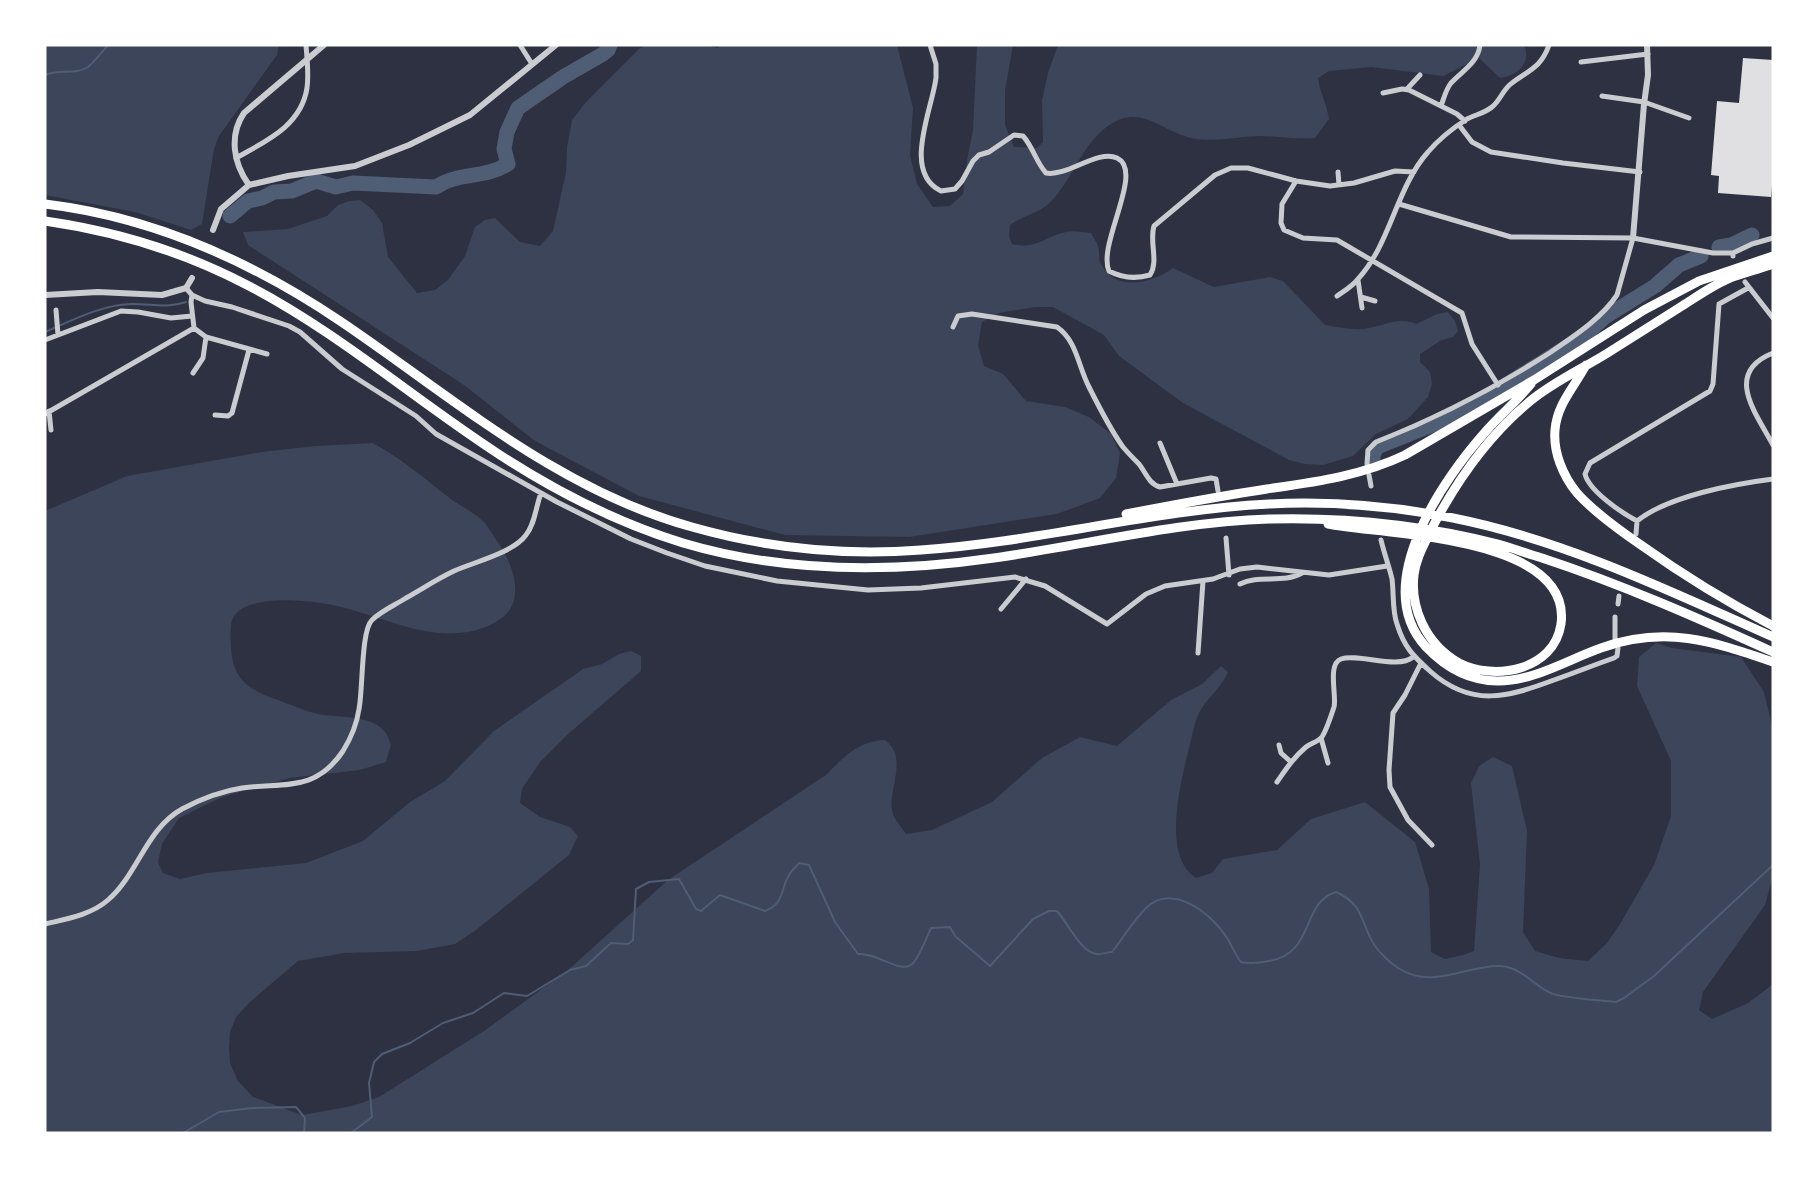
<svg xmlns="http://www.w3.org/2000/svg" width="1818" height="1178" font-family="'Exo 2',sans-serif">
  <style>
    .green { fill: #3c4559 }
    .lines { fill: none; stroke-linecap: round; stroke-linejoin: round }
    .stream { stroke: #4f5d75; stroke-width: 2 }
    .river { stroke: #4f5d75; stroke-width: 15 }
    .building { fill: #e0e0e3 }
    .minor { stroke: #caccd0; stroke-width: 5 }
    .tertiary { stroke: #caccd0; stroke-width: 6 }
    .motorway { stroke: #fff; stroke-width: 9 }
  </style>
  <rect width="100%" height="100%" fill="#2d3142"/>
  <path class="green" d="M45 45H279L277 55 219 136 214 149 202 224 191 230 135 212 45 195Z
    M647 45H705L718 48 720 45H897L913 108 910 155 917 184 933 207 950 206 963 194 967 160 973 130 977 45H1013L1005 91V125L1014 147 1037 148 1043 142 1042 100 1048 73 1058 45H1524C1532 63 1517 76 1500 78L1479 58 1443 76 1371 67 1329 71 1318 78C1320 93 1327 104 1329 119L1315 138C1296 140 1279 136 1260 136 1237 136 1210 144 1187 137 1158 128 1140 106 1111 124 1084 141 1075 173 1056 196 1042 214 1027 213 1010 225L1009 236 1012 244C1037 250 1045 236 1066 232 1074 230 1083 232 1091 233 1093 237 1096 241 1098 246 1100 251 1098 259 1101 264 1116 293 1152 283 1173 268L1214 287 1270 277 1283 281 1325 325C1338 327 1351 330 1364 329 1381 327 1399 316 1416 324L1437 314 1448 312 1455 321 1458 331 1453 337 1440 341 1420 354V362L1430 372 1432 384 1428 397 1408 419 1376 434 1353 456 1323 465 1305 464 1289 460 1183 403 1119 356 1104 335 1053 307H1035L999 313 982 322 978 345 984 366 1003 374 1026 401 1065 407 1089 417 1111 434 1120 453 1116 478 1100 498 1057 514 909 537 785 535 639 496 535 441 464 385 248 245 243 232 288 229 327 216 338 205 349 201 360 200 373 210 382 223 388 257 417 293 435 290 448 280 465 256 475 227 485 220 495 218 520 242 540 246 553 231 566 172 567 147 572 120 586 102 640 48Z
    M373 443C400 458 423 477 447 496 458 505 474 512 484 522 489 528 493 535 497 541 508 556 519 581 514 600 510 615 499 621 486 627 433 647 383 615 332 605 309 600 246 593 233 618 229 626 231 641 231 649 234 687 257 692 288 704 298 707 308 712 318 714 337 718 373 714 386 733 388 736 390 742 391 745L386 762 360 770 290 778 222 797 179 818 162 844 158 862 163 873 180 879 207 873 306 863 363 841 410 802 445 781 494 731 583 669 602 664 619 654 631 651 641 656V671L567 735 540 762 522 789 520 803 540 817 570 827 578 836 569 855 476 930 455 944 417 951 344 953 298 961 250 1002 236 1017 230 1032 229 1048 230 1063 238 1081 253 1097 302 1115 352 1106 379 1097 484 1031 568 970 668 880 826 775C844 757 858 741 885 740 910 759 886 790 893 814 895 820 902 828 906 834L932 830 992 802 1042 758 1080 737 1117 746 1171 700 1202 684 1221 666 1228 672C1221 688 1207 698 1199 713 1194 723 1192 738 1189 748 1181 782 1161 855 1196 878L1212 873 1223 859 1277 850 1311 819 1365 802 1415 842 1429 889 1431 952 1445 959 1463 955 1474 951 1480 865 1471 783 1479 766 1493 757 1512 766 1527 831 1523 932 1535 951 1559 958 1588 961 1607 943 1620 924 1654 865 1671 816V761L1637 686 1639 657 1656 643 1672 648 1741 657 1764 692 1773 730V876L1765 905 1703 992 1699 1010 1712 1019 1748 1003 1773 984V1133H45V511L127 476 261 452 316 446Z"/>
  <g class="lines">
    <path class="stream" d="M45 75C58 69 76 75 88 67 95 61 102 52 108 45
      M45 332C71 321 101 305 130 304 149 303 166 309 186 302
      M1773 697V704
      M183 1133 219 1112 252 1108 296 1107 305 1118 304 1133
      M351 1133 372 1117 369 1083 374 1062 382 1054 410 1043 443 1023 473 1013 504 993 527 996 570 970 586 966 611 943 628 944 633 940 636 889 649 882 679 879 696 909 701 911 720 895 765 911C785 903 780 890 789 875 791 871 796 867 799 863L809 865 835 922 858 954C878 952 903 977 914 962 921 953 926 939 931 928L950 927 955 936 990 966 1033 919 1049 911H1057C1068 923 1081 953 1097 954 1101 955 1107 952 1112 952 1123 938 1134 920 1146 908 1173 882 1213 915 1227 938 1232 946 1235 954 1241 962 1251 964 1259 963 1269 961 1315 954 1301 902 1336 892 1365 905 1360 923 1375 946 1380 953 1390 963 1398 968 1434 991 1467 964 1501 966 1525 968 1539 992 1557 995 1576 999 1597 1000 1616 1002L1624 998 1654 976 1773 865"/>
    <path class="river" d="M230 216 248 201 262 198 274 192 292 191 316 181 336 187 353 183 436 187C458 172 484 179 508 164L504 149 507 132 518 108 563 77 603 54 608 50 610 45
      M1719 247 1731 245 1752 235
      M1373 461V455L1377 447 1442 421 1477 403 1584 336 1605 317 1655 286 1679 265 1701 256"/>
  </g>
  <path class="building" d="M1743 58 1773 60V172L1771 197 1718 193 1719 176 1711 175 1717 101 1739 103Z"/>
  <g class="lines">
    <path class="minor" d="M520 45 532 64
      M930 45 936 64V78C932 110 902 172 941 191L955 189 962 181 973 161 979 155 989 152 1014 135 1023 136C1033 147 1036 162 1046 173 1067 177 1098 149 1117 158 1145 171 1097 244 1109 271 1122 278 1136 279 1150 275 1159 261 1149 242 1154 226L1215 175 1231 168H1248L1296 181 1330 186 1354 183 1395 171 1414 172
      M1581 62 1648 54
      M1407 89 1420 75
      M1383 93 1402 89 1409 90 1457 114 1465 121
      M1602 96 1644 102 1689 118
      M1441 106C1444 98 1446 89 1451 83 1462 71 1478 63 1480 45
      M1459 125 1472 142 1491 152 1563 163 1640 172
      M236 158C266 141 301 126 307 88 309 74 307 59 306 45
      M1338 172 1339 185
      M1296 181 1282 204 1281 223 1284 230 1303 238 1337 240 1462 313 1472 344 1498 385
      M1399 204 1511 237 1633 238 1713 253H1733V256
      M1733 253 1752 244 1773 238
      M1358 280 1362 308
      M1745 282 1773 318
      M186 288 192 295 205 301 232 307 289 326 300 332 342 369 416 416 436 434 557 502 631 539 667 553 705 566 777 581 868 590 921 588 1015 577 1045 586 1107 624 1146 594 1165 586 1213 579 1240 569 1257 567 1329 575 1387 566
      M1748 288 1719 304 1713 384 1710 391 1590 463 1585 474C1589 491 1622 513 1637 521 1668 496 1734 484 1773 479
      M1337 296C1344 291 1353 286 1358 279 1391 243 1396 188 1428 152 1439 139 1453 128 1467 119 1475 115 1485 113 1492 107 1500 101 1503 89 1512 83 1529 70 1541 68 1549 45
      M1361 297 1375 301
      M56 310 58 335
      M953 327 958 316 972 314 1057 327C1077 341 1078 366 1089 387 1099 407 1110 429 1123 447 1128 453 1134 459 1139 464 1146 473 1149 484 1160 487L1211 478 1216 479 1218 491
      M194 328 206 337 267 354
      M45 340 121 311 138 312 171 318 192 316
      M1773 353C1723 373 1756 413 1773 445
      M193 373 203 358 206 337
      M49 411 51 430
      M45 414 194 328 191 302 192 295
      M215 415 228 416 232 413 249 350
      M1160 443 1177 484
      M1367 464 1368 450 1376 442C1437 418 1495 388 1551 352 1574 336 1601 319 1617 295L1633 238
      M1369 475 1371 486
      M1636 534 1637 521
      M1226 538 1229 575
      M1381 540C1384 553 1389 566 1392 579 1394 594 1392 610 1397 624 1404 647 1413 656 1431 672 1472 708 1508 697 1554 680 1574 673 1594 665 1614 658L1617 656 1618 648
      M1240 584C1259 574 1283 584 1302 573
      M1618 604 1619 596
      M1001 609 1026 579
      M1615 638V617
      M1198 653 1203 581
      M1421 663 1405 695 1393 713 1389 770 1390 787 1408 820 1432 845
      M1321 738 1328 763
      M1279 745 1281 753 1291 762
      M1277 782C1286 769 1294 757 1306 747 1311 743 1318 742 1322 737 1327 729 1331 716 1334 707 1337 697 1327 664 1341 659 1358 653 1398 670 1413 657
      M45 924C66 919 91 915 108 900 138 874 146 829 182 809 199 800 222 791 242 788 283 782 315 793 343 751 351 738 357 723 359 709 363 690 361 630 372 620 381 611 395 605 406 598 422 589 437 579 454 571 474 562 513 553 526 535 535 524 536 506 541 493"/>
    <path class="tertiary" d="M249 185C233 163 229 135 244 113L324 45
      M213 230 221 209 249 185 288 176 355 166 409 145 470 115 556 45
      M1633 238 1644 104 1648 75 1647 45
      M45 295 98 292 162 295 186 288 192 278"/>
    <path class="motorway" d="M45 204C154 217 253 262 343 323 455 399 558 490 692 527 766 548 843 556 921 550 1038 542 1152 510 1269 504 1330 501 1393 506 1453 518 1564 540 1670 591 1773 637
      M45 221C115 231 184 252 247 285 338 332 415 400 500 455 557 492 618 523 683 543 784 573 890 573 994 558 1086 545 1176 522 1269 519 1346 517 1423 525 1498 544 1513 548 1527 554 1542 558 1621 584 1698 618 1773 652
      M1586 365C1575 386 1557 404 1555 430 1553 452 1563 476 1577 493 1595 513 1619 530 1641 545 1683 575 1727 602 1773 626
      M1531 384C1517 401 1501 414 1487 430 1443 479 1369 585 1426 647 1445 667 1469 681 1498 681 1534 681 1567 660 1601 648 1665 625 1712 641 1773 662
      M1126 514C1173 505 1220 496 1267 489 1315 482 1361 476 1405 455L1534 380 1644 310 1699 281 1773 256
      M1328 524C1382 535 1573 535 1561 624 1554 671 1494 681 1459 663 1443 654 1430 640 1422 623 1415 608 1412 592 1414 575 1416 558 1425 543 1432 528 1457 480 1487 437 1529 402 1553 382 1580 370 1606 354 1631 338 1657 322 1682 306 1698 296 1713 285 1730 278 1744 273 1759 269 1773 264"/>
  </g>
  <rect width="1818" height="1178" fill="none" stroke="#ffffff" stroke-width="93"/>
</svg>
